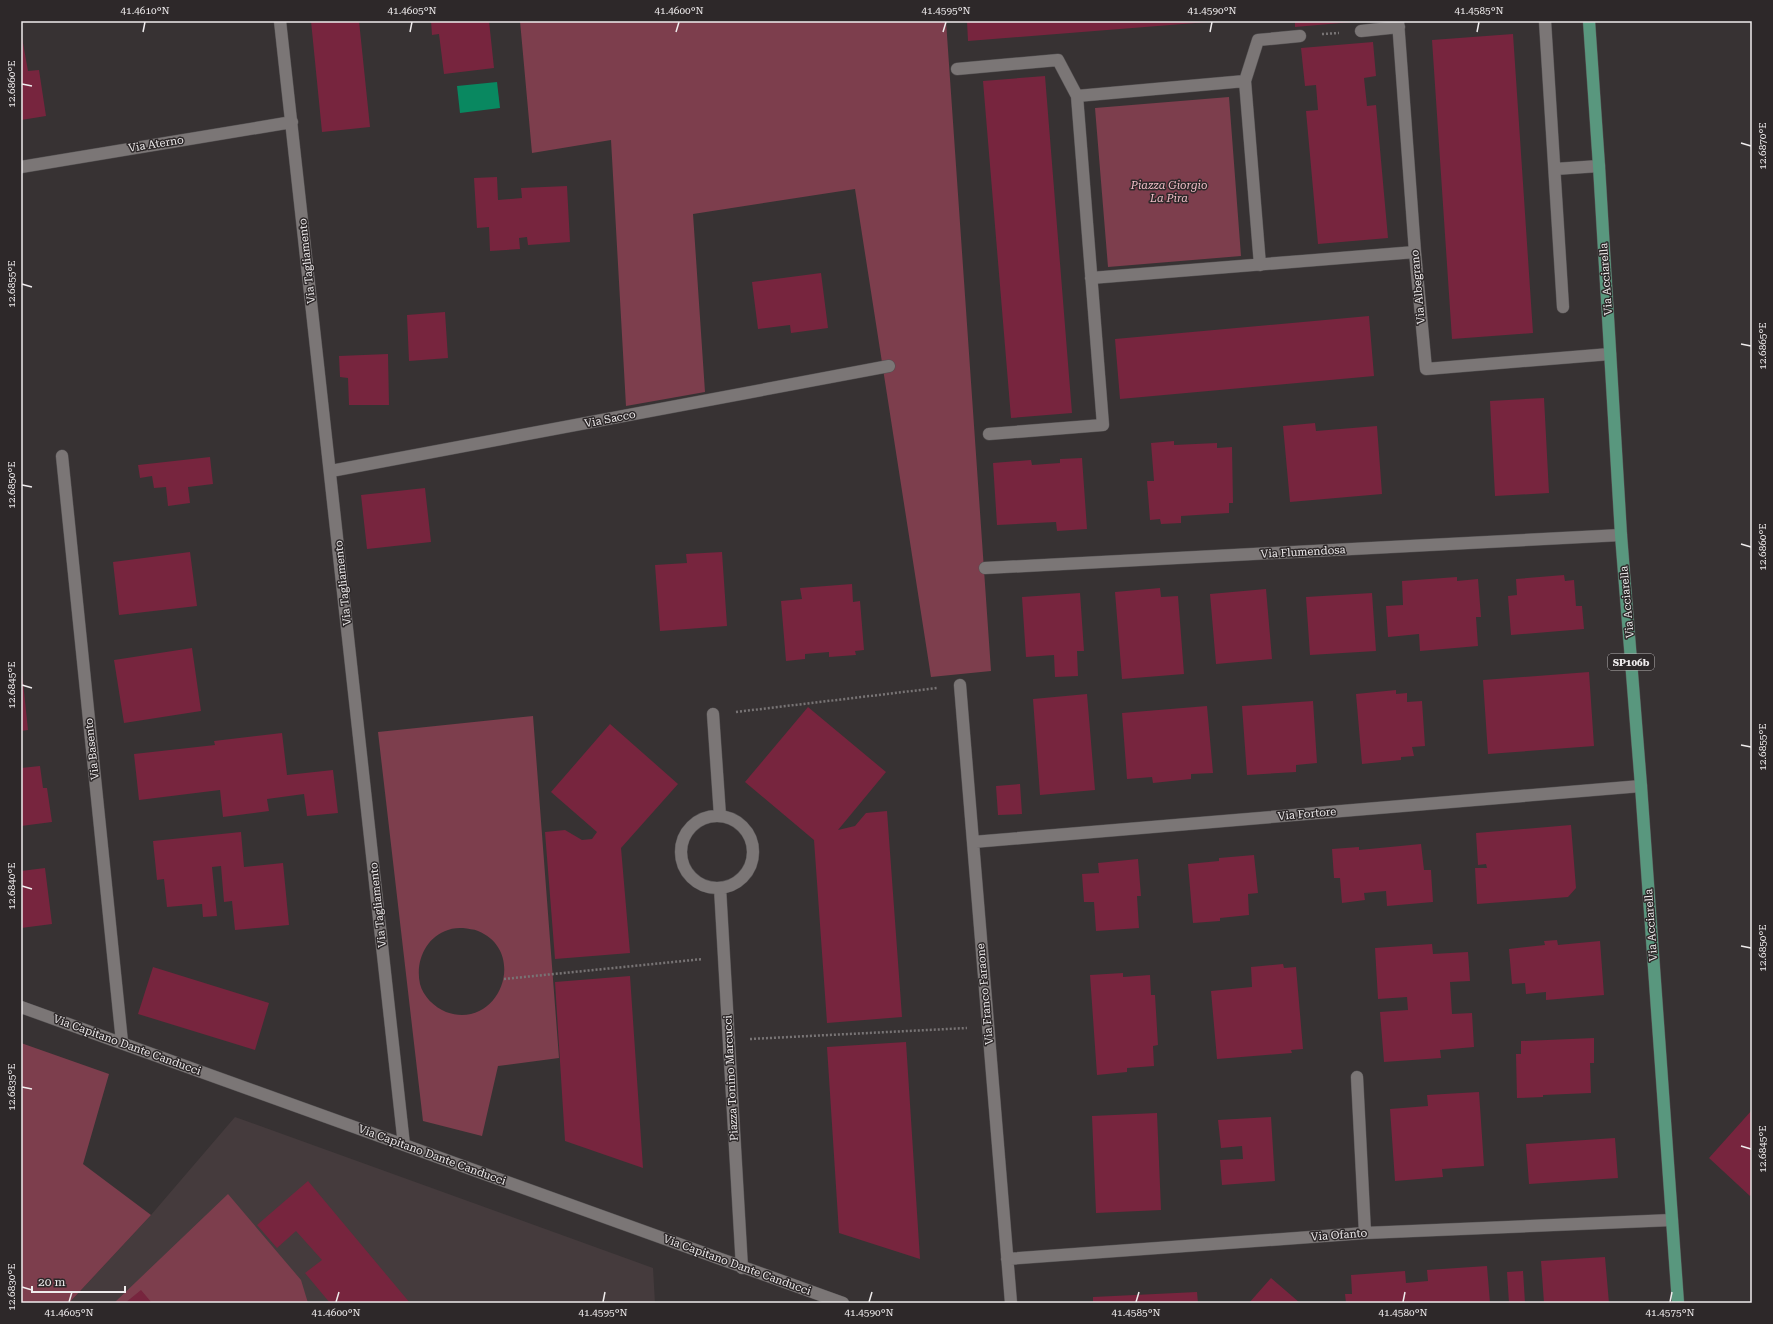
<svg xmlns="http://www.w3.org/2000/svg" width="1773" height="1324" font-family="'Roboto Serif',serif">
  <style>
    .built { fill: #453b3d }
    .green { fill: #7d3e4d; fill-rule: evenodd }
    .water { fill: #098860 }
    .building { fill: #77253e }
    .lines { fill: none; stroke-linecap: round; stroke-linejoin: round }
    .service-casing { stroke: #545152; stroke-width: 13 }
    .minor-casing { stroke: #545152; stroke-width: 13 }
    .primary-casing { stroke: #545152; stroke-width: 13 }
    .path { stroke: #787475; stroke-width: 2.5; stroke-dasharray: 2 2; stroke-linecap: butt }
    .service { stroke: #7b7676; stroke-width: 12 }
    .minor { stroke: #7b7676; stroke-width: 12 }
    .primary { stroke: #59977e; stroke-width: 12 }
    .ticks { fill: none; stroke: #efeced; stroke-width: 1.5 }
    .labels { text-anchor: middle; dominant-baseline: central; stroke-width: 3; stroke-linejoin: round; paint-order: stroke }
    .shield { fill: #2d2829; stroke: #b5b1b2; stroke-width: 1 }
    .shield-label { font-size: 10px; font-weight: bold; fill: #efeced }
    .street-label { font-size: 11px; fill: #efeced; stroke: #2d2829 }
    .park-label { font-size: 11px; font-style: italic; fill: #f0bec7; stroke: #2d2829 }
    .neatline { fill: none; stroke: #efeced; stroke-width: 1.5 }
    .ticks-label { font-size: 10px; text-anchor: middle; fill: #efeced }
  </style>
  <rect width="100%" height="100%" fill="#373233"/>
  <path class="built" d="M235 1117 653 1268 655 1303H69L151 1215Z"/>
  <path class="green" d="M520 21H946L991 671 931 677 855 189 693 214 705 392 626 406 611 140 532 153Z
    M1229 97 1241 256 1108 267 1095 108Z
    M533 716 559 1058 498 1066 482 1136 423 1121 378 732ZM463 928C468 929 474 929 478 931 529 952 499 1031 446 1012 434 1007 423 996 420 984 415 961 426 937 448 930 453 928 459 928 463 928Z
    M21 1043 109 1074 83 1164 151 1215 69 1303H21Z
    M228 1194 301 1280 308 1303H114Z"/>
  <path class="water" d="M497 82 500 108 460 113 457 86Z"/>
  <path class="building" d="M311 21H359L370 127 322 132Z
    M431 21H489L494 68 444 74 439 34 432 35Z
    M967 21H1208V22L968 41Z
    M1295 21H1352V22L1295 27Z
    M21 32 28 71 39 70 46 116 21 120Z
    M1513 34 1533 333 1452 339 1432 40Z
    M1373 42 1376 76 1364 78 1367 106 1376 105 1388 238 1318 244 1306 111 1318 110 1316 85 1305 86 1301 48Z
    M1045 76 1072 413 1011 418 983 81Z
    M497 177 498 200 522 198 521 188 567 186 570 242 528 245 527 237 519 238 520 249 490 251 489 227 477 228 474 178Z
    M821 273 828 328 791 333 790 325 758 329 752 282Z
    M445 312 448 358 409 361 407 315Z
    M1369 316 1374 376 1120 399 1115 339Z
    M388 354 389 405H349L348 378 340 377 339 356Z
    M1544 398 1549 493 1495 496 1490 401Z
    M1315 423 1316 431 1377 426 1382 494 1290 502 1283 426Z
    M1174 441V445L1217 443V448L1232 447 1233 503H1229V513L1181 516V523L1161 524 1160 519 1150 520 1147 481H1154L1151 443Z
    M210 457 213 484 188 487 190 503 168 506 166 487 154 488 152 476 140 478 138 465Z
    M1082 458 1087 529 1057 531 1056 522 997 525 993 463 1031 460 1032 465 1060 463V459Z
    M425 488 431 542 367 549 361 495Z
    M190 552 197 606 119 615 113 562Z
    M722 552 727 626 660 631 655 565 687 563 686 554Z
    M1564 575 1565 581 1574 580 1576 606H1582L1584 629 1511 635 1508 596 1517 595 1516 579Z
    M1457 577V581L1478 579 1481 617H1476L1478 646 1420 651 1419 634 1388 637 1386 606 1403 605 1402 581Z
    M852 584 853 602 860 601 864 650 855 651 856 655 829 657V652L805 654V659L786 661 781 601 802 599 800 588Z
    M1160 588 1161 597 1178 596 1184 674 1122 679 1115 592Z
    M1266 589 1272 659 1216 664 1210 594Z
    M1080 593 1084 651H1077L1078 676 1055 677 1054 655 1026 657 1022 597Z
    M1372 593 1376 651 1310 655 1306 597Z
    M192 648 201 711 124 723 114 660Z
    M22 672 28 730 21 731V673Z
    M1589 672 1594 746 1488 754 1483 680Z
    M1396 690V694L1407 693V702L1422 701 1425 746 1412 747 1414 756 1401 757V760L1362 764 1356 694Z
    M1087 694 1095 790 1040 795 1033 699Z
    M1313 701 1317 763 1296 765V772L1247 775 1242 706Z
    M1207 706 1213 773 1191 774V779L1153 783 1152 777 1127 779 1122 713Z
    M808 707 886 772 838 830 855 826 866 813 887 811 902 1017 827 1023 814 840 745 782Z
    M610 724 678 784 621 848 630 953 555 959 545 832 565 830 582 840 592 839 597 832 551 792Z
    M282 733 287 775 333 770 338 813 307 816 304 794 267 799 269 811 223 817 220 790 139 800 134 754 215 745 214 741Z
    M40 766 43 788H47L52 822 21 826V768Z
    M1020 784 1022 814 998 815 996 786Z
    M1571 825 1576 888 1568 897 1477 904 1475 868H1487L1486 864 1478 865 1476 833Z
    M241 832 244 867 283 863 289 925 235 930 232 901 224 902 221 866 212 867 217 916 203 917 202 904 167 907 164 879 157 880 153 841Z
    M1421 844 1424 870H1431L1433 902 1387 906 1386 891 1364 893 1365 900 1342 903 1340 878H1334L1332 849 1359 847V850Z
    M1254 855 1258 893 1248 894 1249 915 1220 918V921L1193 923 1188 864 1219 861V858Z
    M1138 859 1141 896H1137L1139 928 1096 931 1094 902H1084L1082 874 1099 873 1098 863Z
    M45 868 52 924 21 928V871Z
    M1557 940 1558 945 1600 941 1604 995 1546 1000V992L1526 994 1525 983 1512 984 1509 949 1545 945 1544 941Z
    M1432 944 1433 954 1468 952 1470 981 1450 982 1452 1014 1472 1013 1474 1047 1440 1050 1441 1058 1384 1062 1380 1012 1408 1010 1407 997 1378 999 1375 948Z
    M1283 964 1284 968 1296 967 1303 1049 1291 1050 1292 1053 1217 1059 1211 991 1252 987 1251 967Z
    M153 967 269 1003 255 1050 138 1014Z
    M1123 973V977L1150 975 1151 995H1155L1158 1045 1153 1046 1154 1066 1127 1068V1072L1097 1075 1090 975Z
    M630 976 643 1168 565 1141 555 982Z
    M1594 1038V1063H1590L1591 1093 1543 1095V1097L1517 1098 1516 1054H1521V1041Z
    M906 1042 920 1259 839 1233 827 1047Z
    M1479 1092 1484 1166 1442 1169 1443 1177 1395 1181 1390 1109 1428 1106 1427 1095Z
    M1752 1110V1194L1750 1196 1709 1158Z
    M1157 1113 1161 1210 1096 1213 1092 1116Z
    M1271 1117 1275 1181 1222 1185 1220 1160 1243 1159 1242 1146 1221 1148 1218 1120Z
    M1615 1138 1618 1178 1529 1184 1526 1144Z
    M308 1181 410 1303H330L305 1273 322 1260 296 1231 277 1248 257 1225Z
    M1605 1257 1609 1303H1544L1541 1261Z
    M1487 1266 1490 1303H1346L1345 1294H1352L1351 1275 1405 1271 1406 1283 1428 1281 1427 1270Z
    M1523 1271 1525 1303H1509L1507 1272Z
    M1271 1278 1300 1303H1249Z
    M141 1290 152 1303H125Z
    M1197 1292 1198 1303H1093V1297Z"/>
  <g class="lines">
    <g class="service-casing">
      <path id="service" d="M1545 21 1563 307
        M1555 169 1599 166"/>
    </g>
    <g class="minor-casing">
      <path id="minor" d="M280 21 404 1145
        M1398 21 1415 252 1426 369 1610 354
        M1361 31 1399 27
        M957 69 1058 60 1077 96 1245 81 1260 265
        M1245 81 1258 40 1300 36
        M21 167 292 122
        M1091 278 1415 252
        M989 434 1103 425 1077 96
        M62 456 122 1042
        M331 471 889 366
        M985 568 1621 535
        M960 685 1011 1303
        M713 714 720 816
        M681 852a36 36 0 1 1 72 0a36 36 0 1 1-72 0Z
        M973 842 1641 786
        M720 888 742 1268
        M21 1007 843 1303
        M1357 1077 1365 1233
        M1007 1259 1365 1233 1672 1220"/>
    </g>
    <g class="primary-casing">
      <path id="primary" d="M1589 21 1599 166 1621 535 1641 786 1678 1303"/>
    </g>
    <path class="path" d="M1322 34 1339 33
      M736 712 937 688
      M504 979 703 959
      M750 1039 967 1028"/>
    <use href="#service" class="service"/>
    <use href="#minor" class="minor"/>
    <use href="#primary" class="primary"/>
  </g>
  <path class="ticks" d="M143 32 145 22M410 32 412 22M676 32 679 22M943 32 946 22M1210 32 1212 22M1477 32 1479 22M22 84 32 86M1741 143 1751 146M22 284 32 287M1741 344 1751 346M22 485 32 487M1741 544 1751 547M22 685 32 688M1741 745 1751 747M22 886 32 889M1741 946 1751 948M22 1087 32 1089M1741 1146 1751 1149M22 1287 32 1290M69 1302 72 1292M336 1302 339 1292M603 1302 605 1292M869 1302 872 1292M1136 1302 1139 1292M1403 1302 1405 1292M1670 1302 1672 1292"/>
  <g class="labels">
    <rect class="shield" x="1608" y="654" width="46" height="16" rx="3"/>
    <g class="shield-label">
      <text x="1631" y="662">SP106b</text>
    </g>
    <g class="street-label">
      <text transform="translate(156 144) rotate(-9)">Via Aterno</text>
      <text transform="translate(307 261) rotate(-96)">Via Tagliamento</text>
      <text transform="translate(1606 279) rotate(-94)">Via Acciarella</text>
      <text transform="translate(1418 287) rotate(-95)">Via Albegrano</text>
      <text transform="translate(610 419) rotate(-11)">Via Sacco</text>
      <text transform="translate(1303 552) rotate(-3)">Via Flumendosa</text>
      <text transform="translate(343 583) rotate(-96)">Via Tagliamento</text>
      <text transform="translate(1627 602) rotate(-95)">Via Acciarella</text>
      <text transform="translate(92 749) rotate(-96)">Via Basento</text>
      <text transform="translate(1307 814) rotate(-5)">Via Fortore</text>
      <text transform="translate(378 905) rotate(-96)">Via Tagliamento</text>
      <text transform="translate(1651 925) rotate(-94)">Via Acciarella</text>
      <text transform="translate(985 994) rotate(-95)">Via Franco Faraone</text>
      <text transform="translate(127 1045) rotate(20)">Via Capitano Dante Canducci</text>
      <text transform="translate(731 1078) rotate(-93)">Piazza Tonino Marcucci</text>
      <text transform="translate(432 1155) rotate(20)">Via Capitano Dante Canducci</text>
      <text transform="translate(1339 1235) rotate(-4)">Via Ofanto</text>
      <text transform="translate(737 1265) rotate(20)">Via Capitano Dante Canducci</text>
    </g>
    <g class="park-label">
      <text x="1169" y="185">Piazza Giorgio<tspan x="1169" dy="13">La Pira</tspan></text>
    </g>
  </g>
  <rect width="1773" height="1324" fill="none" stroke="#2d2829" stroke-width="44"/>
  <path d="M32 1286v6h93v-6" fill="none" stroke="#efeced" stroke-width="2"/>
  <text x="38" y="1286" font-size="12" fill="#efeced" stroke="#2d2829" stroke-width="3" paint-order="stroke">20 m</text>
  <rect x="22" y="22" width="1729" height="1280" class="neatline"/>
  <g class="ticks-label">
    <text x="145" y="14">41.4610°N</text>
    <text x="412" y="14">41.4605°N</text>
    <text x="679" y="14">41.4600°N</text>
    <text x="946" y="14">41.4595°N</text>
    <text x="1212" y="14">41.4590°N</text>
    <text x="1479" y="14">41.4585°N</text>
    <text transform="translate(11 84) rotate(-90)" y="4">12.6860°E</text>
    <text transform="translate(1762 146) rotate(-90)" y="4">12.6870°E</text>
    <text transform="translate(11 284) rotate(-90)" y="4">12.6855°E</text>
    <text transform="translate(1762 346) rotate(-90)" y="4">12.6865°E</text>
    <text transform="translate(11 485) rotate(-90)" y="4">12.6850°E</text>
    <text transform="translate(1762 547) rotate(-90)" y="4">12.6860°E</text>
    <text transform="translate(11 685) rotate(-90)" y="4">12.6845°E</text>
    <text transform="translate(1762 747) rotate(-90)" y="4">12.6855°E</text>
    <text transform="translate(11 886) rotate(-90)" y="4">12.6840°E</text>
    <text transform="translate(1762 948) rotate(-90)" y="4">12.6850°E</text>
    <text transform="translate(11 1087) rotate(-90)" y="4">12.6835°E</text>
    <text transform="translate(1762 1149) rotate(-90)" y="4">12.6845°E</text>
    <text transform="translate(11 1287) rotate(-90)" y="4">12.6830°E</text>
    <text x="69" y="1316">41.4605°N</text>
    <text x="336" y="1316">41.4600°N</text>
    <text x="603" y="1316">41.4595°N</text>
    <text x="869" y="1316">41.4590°N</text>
    <text x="1136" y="1316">41.4585°N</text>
    <text x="1403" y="1316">41.4580°N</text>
    <text x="1670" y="1316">41.4575°N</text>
  </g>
</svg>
